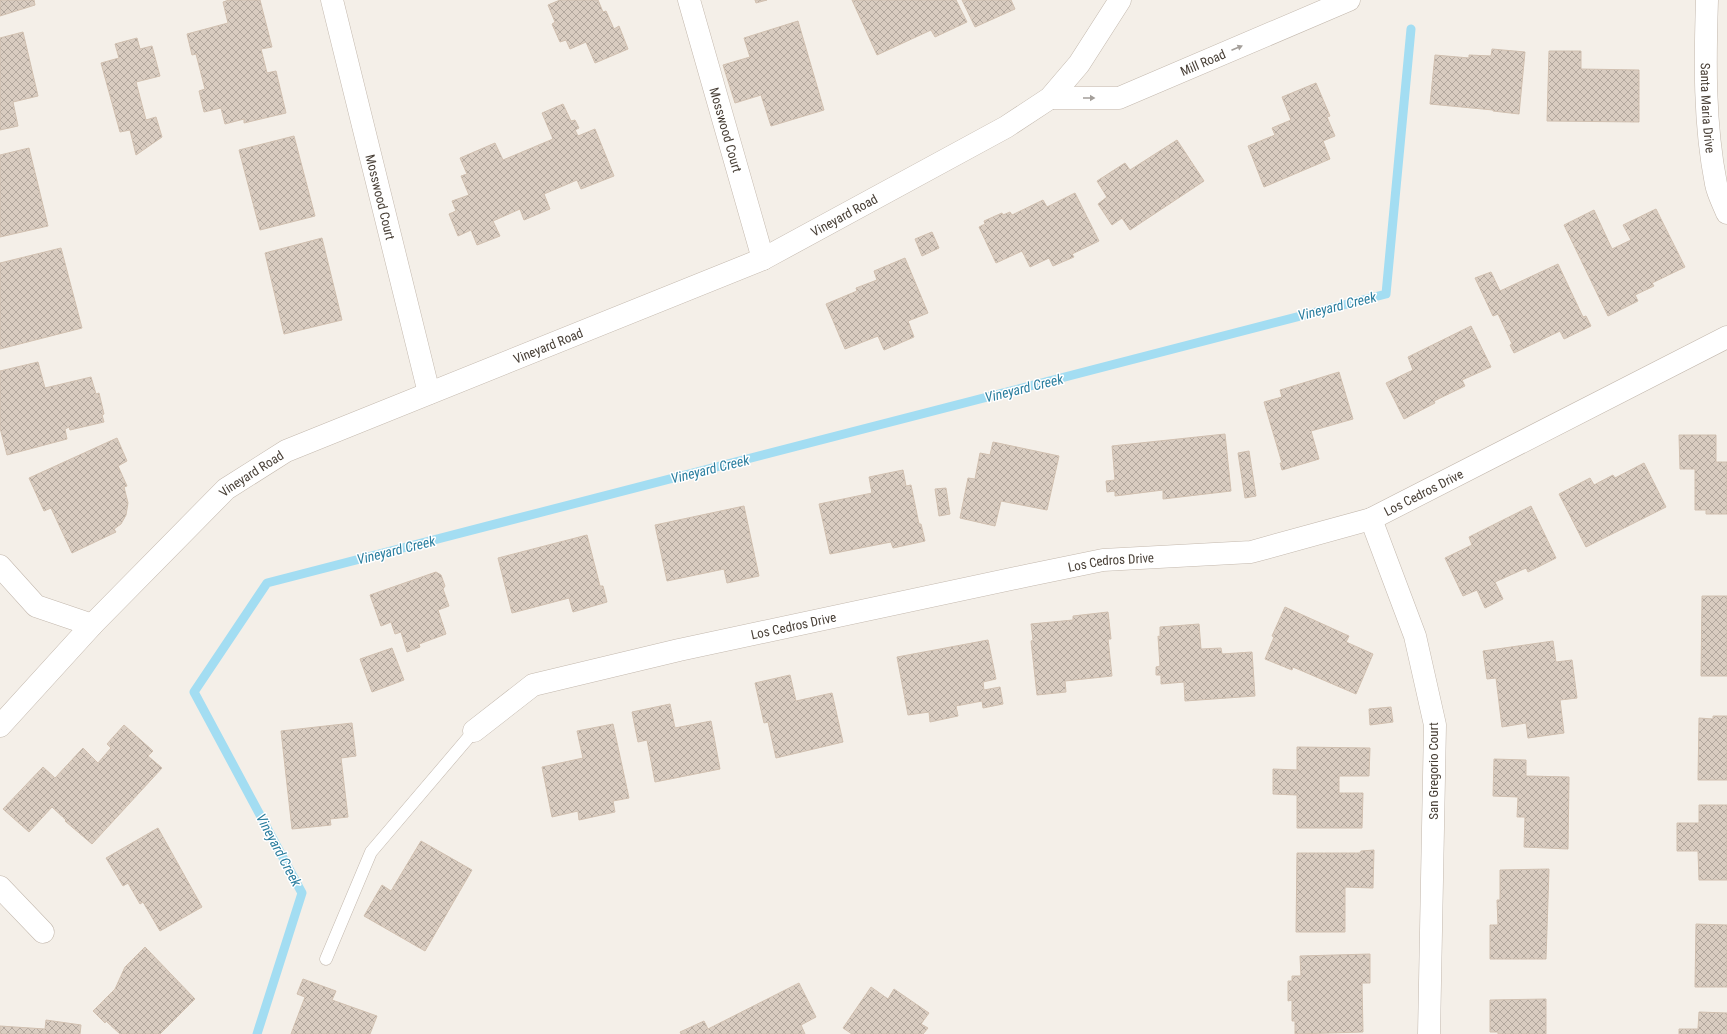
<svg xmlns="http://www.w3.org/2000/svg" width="1727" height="1034" font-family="'Roboto Condensed',sans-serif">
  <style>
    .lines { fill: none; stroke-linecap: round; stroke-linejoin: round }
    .stream { stroke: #a3ddf2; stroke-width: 9 }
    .building { fill: url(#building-cross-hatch); stroke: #d1c0b0 }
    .service-casing { stroke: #c3b8ad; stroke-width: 13 }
    .minor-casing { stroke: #c3b8ad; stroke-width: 23 }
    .service { stroke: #fff; stroke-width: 12 }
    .minor { stroke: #fff; stroke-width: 22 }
    .oneway { fill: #a49f9a }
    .labels { text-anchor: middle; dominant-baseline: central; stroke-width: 3; stroke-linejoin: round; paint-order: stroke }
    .street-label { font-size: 13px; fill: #483f36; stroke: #fff }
    .water-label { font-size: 14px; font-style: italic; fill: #297d9e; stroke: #fff }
  </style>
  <defs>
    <pattern id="building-cross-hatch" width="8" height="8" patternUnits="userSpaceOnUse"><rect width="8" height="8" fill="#d9ccc0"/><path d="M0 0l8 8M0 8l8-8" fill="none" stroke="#b2a79d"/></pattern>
  </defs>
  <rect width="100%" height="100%" fill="#f4efe8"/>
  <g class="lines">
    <path class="stream" d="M257 1034 302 893 194 692 267 583 1386 294 1411 29"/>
  </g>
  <path class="building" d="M0 0H34L35 5 0 16Z
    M229 0H260L272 47 261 49 267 73 276 71 286 113 244 123V119L225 124 221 108 204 112 199 91 205 89 196 54 192 55 187 34 228 23 223 2Z
    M560 0H598L603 12 606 11 614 29 619 26 628 49 595 63 586 42 570 49 566 40 560 42 552 24 555 22 548 5Z
    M755 0H767L756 3Z
    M852 0H956L967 22 935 37 931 30 877 55Z
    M962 0H1011L1015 9 975 27Z
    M798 21 824 110 771 126 761 95 735 103 723 65 750 57 744 38Z
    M23 32 38 96 13 102 18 126 0 130V38Z
    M137 38 140 49 152 46 160 76 136 82 146 120 156 117 162 137 136 155 130 130 120 132 101 63 119 58 115 44Z
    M1492 49 1525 52 1519 114 1493 111V110L1430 104 1435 55 1469 58V55L1491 56Z
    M1549 51H1581V69L1639 70V122L1547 121Z
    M1316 83 1330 116 1327 117 1335 136 1323 141 1330 159 1264 187 1248 146 1275 135 1272 128 1291 120 1282 97Z
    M563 104 571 121 575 120 579 128 575 130 578 136 595 129 614 176 581 189 577 180 544 194 550 209 524 220 520 209 493 221 500 236 477 245 471 230 458 236 449 214 456 211 452 201 469 195 461 176 467 174 460 158 495 143 503 160 553 139 542 113Z
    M294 136 315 216 260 230 239 150Z
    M1177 140 1204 181 1130 230 1122 218 1112 225 1098 204 1107 197 1097 181 1125 163 1130 170Z
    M29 148 48 226 0 237V155Z
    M1075 193 1099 241 1072 254 1074 257 1053 266 1049 258 1030 267 1022 251 996 263 979 227 985 224 984 221 1002 213 1003 215 1010 212 1012 215 1043 200 1047 207Z
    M1656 209 1685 267 1652 283 1654 286 1635 295 1638 301 1608 316 1564 225 1594 210 1612 249 1631 240 1623 225Z
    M932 232 939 248 922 256 915 239Z
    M322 238 342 320 284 334 265 253Z
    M61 248 82 328 0 349V263Z
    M905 258 928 313 908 321 914 337 884 350 878 336 845 349 826 304 857 291 856 288 877 280 874 271Z
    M1558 264 1583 317 1586 316 1591 326 1564 339 1560 331 1514 353 1510 345 1512 344 1498 314 1493 316 1475 278 1491 272 1500 291Z
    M1471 326 1491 367 1462 380 1465 386 1434 401 1435 403 1404 419 1386 383 1413 370 1408 357Z
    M38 362 45 388 91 377 96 394 99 393 104 414 102 415 104 422 70 430 69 427 65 429 67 439 7 455 0 428V371Z
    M1339 372 1353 419 1311 431 1319 459 1282 470 1280 463H1282L1264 402 1282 397 1280 390Z
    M1225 434 1231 491 1163 499V490L1115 496V491L1107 492 1106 481 1115 480 1112 446Z
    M1679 435H1716V462H1727V514H1706V510H1695V469H1680Z
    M117 438 127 461 118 466 127 486 124 487 128 503 126 515 121 524 114 529 116 532 72 553 51 508 44 511 29 478Z
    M993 442 1059 456 1047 510 1001 501 995 526 960 518 968 478 975 479 980 453 990 455Z
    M1249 451 1256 496 1245 498 1238 453Z
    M1644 463 1666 507 1586 547 1559 494 1590 478 1594 485 1613 475 1615 478Z
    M903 470 906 486 911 485 919 524H921L925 541 893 548 891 542 830 554 819 504 872 493 869 477Z
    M946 488 950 514 939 516 935 489Z
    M744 506 759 576 727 583 724 569 667 581 655 525Z
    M1531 506 1556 558 1528 572 1526 568 1495 582 1503 599 1485 608 1477 590 1463 596 1445 558 1472 545 1469 537Z
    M587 535 600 586H603L607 602 573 612 569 598 512 613 498 558Z
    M436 572 441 575 445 586 443 589 449 606 438 610 446 634 419 644 420 647 407 652 401 632 395 634 391 622 381 626 370 595Z
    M1702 596H1727V676H1701Z
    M1285 607 1349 636 1346 642 1373 654 1356 694 1293 667 1292 670 1265 659 1274 637 1272 636Z
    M1108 612 1111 639H1108L1112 676 1065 681 1066 692 1037 695 1031 641 1033 640 1031 624 1073 620V616Z
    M1199 624 1201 649 1221 648 1222 654 1252 652 1255 696 1185 701 1184 682 1161 684V675H1156V667L1160 666 1158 636 1160 637V627Z
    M988 640 996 679 983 682 984 690 1000 687 1003 704 983 708 982 701 956 706 958 716 930 722 929 712 908 715 897 657Z
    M1553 641 1556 662 1572 660 1577 698 1560 700 1564 733 1528 738 1526 723 1502 727 1496 678 1487 679 1483 651Z
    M392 648 404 680 372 692 360 659Z
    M790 675 796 701 832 693 843 742 776 758 768 722 764 723 755 683Z
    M670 704 675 728 711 721 720 769 655 782 647 740 638 742 632 712Z
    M1391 707 1393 722 1370 725 1369 709Z
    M1713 716H1727V780H1698L1699 718 1713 719Z
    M352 723 356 756 341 758 348 817 330 819 331 825 292 829 281 731Z
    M613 724 629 798 613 801 615 812 579 820 578 811 552 817 542 767 583 758 577 731Z
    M124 725 153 751 148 756 162 768 92 844 65 821 66 820 52 807 29 832 3 809 43 767 55 778 83 748 98 763 111 748 107 744Z
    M1297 747 1370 748 1369 776H1339V793H1363L1362 828H1297V795L1273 794V769L1297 770Z
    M1494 759 1526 760V776L1569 777 1568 849 1524 847 1525 817H1517L1518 797 1493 796Z
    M1699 805H1727V880H1699L1698 851H1677V823H1699Z
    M158 828 202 907 160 931 143 902 140 904 128 883 123 886 106 858Z
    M421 841 472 870 425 951 364 916 382 885 391 891Z
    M1374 850 1373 888 1345 887V932H1296L1297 853H1360L1361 851Z
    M1549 869 1546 959H1490V925H1498L1497 900H1500V870Z
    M1696 924 1727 925V987H1695Z
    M145 947 195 999 160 1034H120L106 1021 105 1023 93 1011 115 989 125 967Z
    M1370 954V983H1362L1363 1032 1295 1034V1021H1292V1000L1288 1001V981H1292V976H1301L1300 956Z
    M303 979 336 991 332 1000 377 1016 370 1034H291L305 997 297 994Z
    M799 983 816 1017 801 1025 805 1034H681L680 1032 704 1021 708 1029Z
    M871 987 888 999 894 989 929 1013 921 1024 928 1028 923 1034H852L843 1028Z
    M1546 999V1034H1498V1032H1490V1000Z
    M1699 1012 1727 1013V1034H1679V1029H1698Z
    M46 1020 81 1025 80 1034H0V1026L45 1029Z"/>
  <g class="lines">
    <g class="service-casing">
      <path id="service" d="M326 959 371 852 474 731"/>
    </g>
    <g class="minor-casing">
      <g id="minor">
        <path id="s1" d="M332 0 429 393"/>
        <path id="s2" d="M689 0 763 259"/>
        <path id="s3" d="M1707 0C1705 61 1704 123 1716 184 1718 194 1723 203 1727 213"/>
        <path id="s4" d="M1050 98H1119L1349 0"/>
        <path d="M1371 519 1415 636 1435 725 1429 1034"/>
        <path d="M0 566 36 606 92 625"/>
        <path id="s5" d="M0 726 92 625 226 489 286 451 763 259 1006 127 1050 98 1079 64 1120 0"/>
        <path id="s6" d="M474 731 533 685 679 650 1030 575 1103 560 1251 552 1371 519 1727 337"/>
        <path d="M0 887 43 932"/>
      </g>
    </g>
    <use href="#service" class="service"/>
    <use href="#minor" class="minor"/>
  </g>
  <defs><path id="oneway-solid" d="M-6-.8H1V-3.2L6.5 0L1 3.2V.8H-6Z"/></defs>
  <g class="oneway">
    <use href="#oneway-solid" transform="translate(1237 48) rotate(-23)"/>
    <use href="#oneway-solid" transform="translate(1089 98)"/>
  </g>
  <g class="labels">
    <g class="street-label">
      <text stroke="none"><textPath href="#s4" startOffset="160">Mill Road</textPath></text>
      <text stroke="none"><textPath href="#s3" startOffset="108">Santa Maria Drive</textPath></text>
      <text stroke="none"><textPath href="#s2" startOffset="135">Mosswood Court</textPath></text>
      <text stroke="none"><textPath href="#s1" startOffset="203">Mosswood Court</textPath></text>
      <text stroke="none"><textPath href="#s5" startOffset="1005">Vineyard Road</textPath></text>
      <text stroke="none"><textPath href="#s5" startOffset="681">Vineyard Road</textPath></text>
      <text stroke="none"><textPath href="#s5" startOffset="357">Vineyard Road</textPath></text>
      <text stroke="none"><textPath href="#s6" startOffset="990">Los Cedros Drive</textPath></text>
      <text stroke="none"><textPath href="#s6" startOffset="666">Los Cedros Drive</textPath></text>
      <text stroke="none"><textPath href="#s6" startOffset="342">Los Cedros Drive</textPath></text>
      <text transform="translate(1433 771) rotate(-90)">San Gregorio Court</text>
    </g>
    <g class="water-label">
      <text transform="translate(1337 306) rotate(-14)">Vineyard Creek</text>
      <text transform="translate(1024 388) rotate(-14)">Vineyard Creek</text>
      <text transform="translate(710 469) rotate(-14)">Vineyard Creek</text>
      <text transform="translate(396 550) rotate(-14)">Vineyard Creek</text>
      <text transform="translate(279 850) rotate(62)">Vineyard Creek</text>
    </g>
  </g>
</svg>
